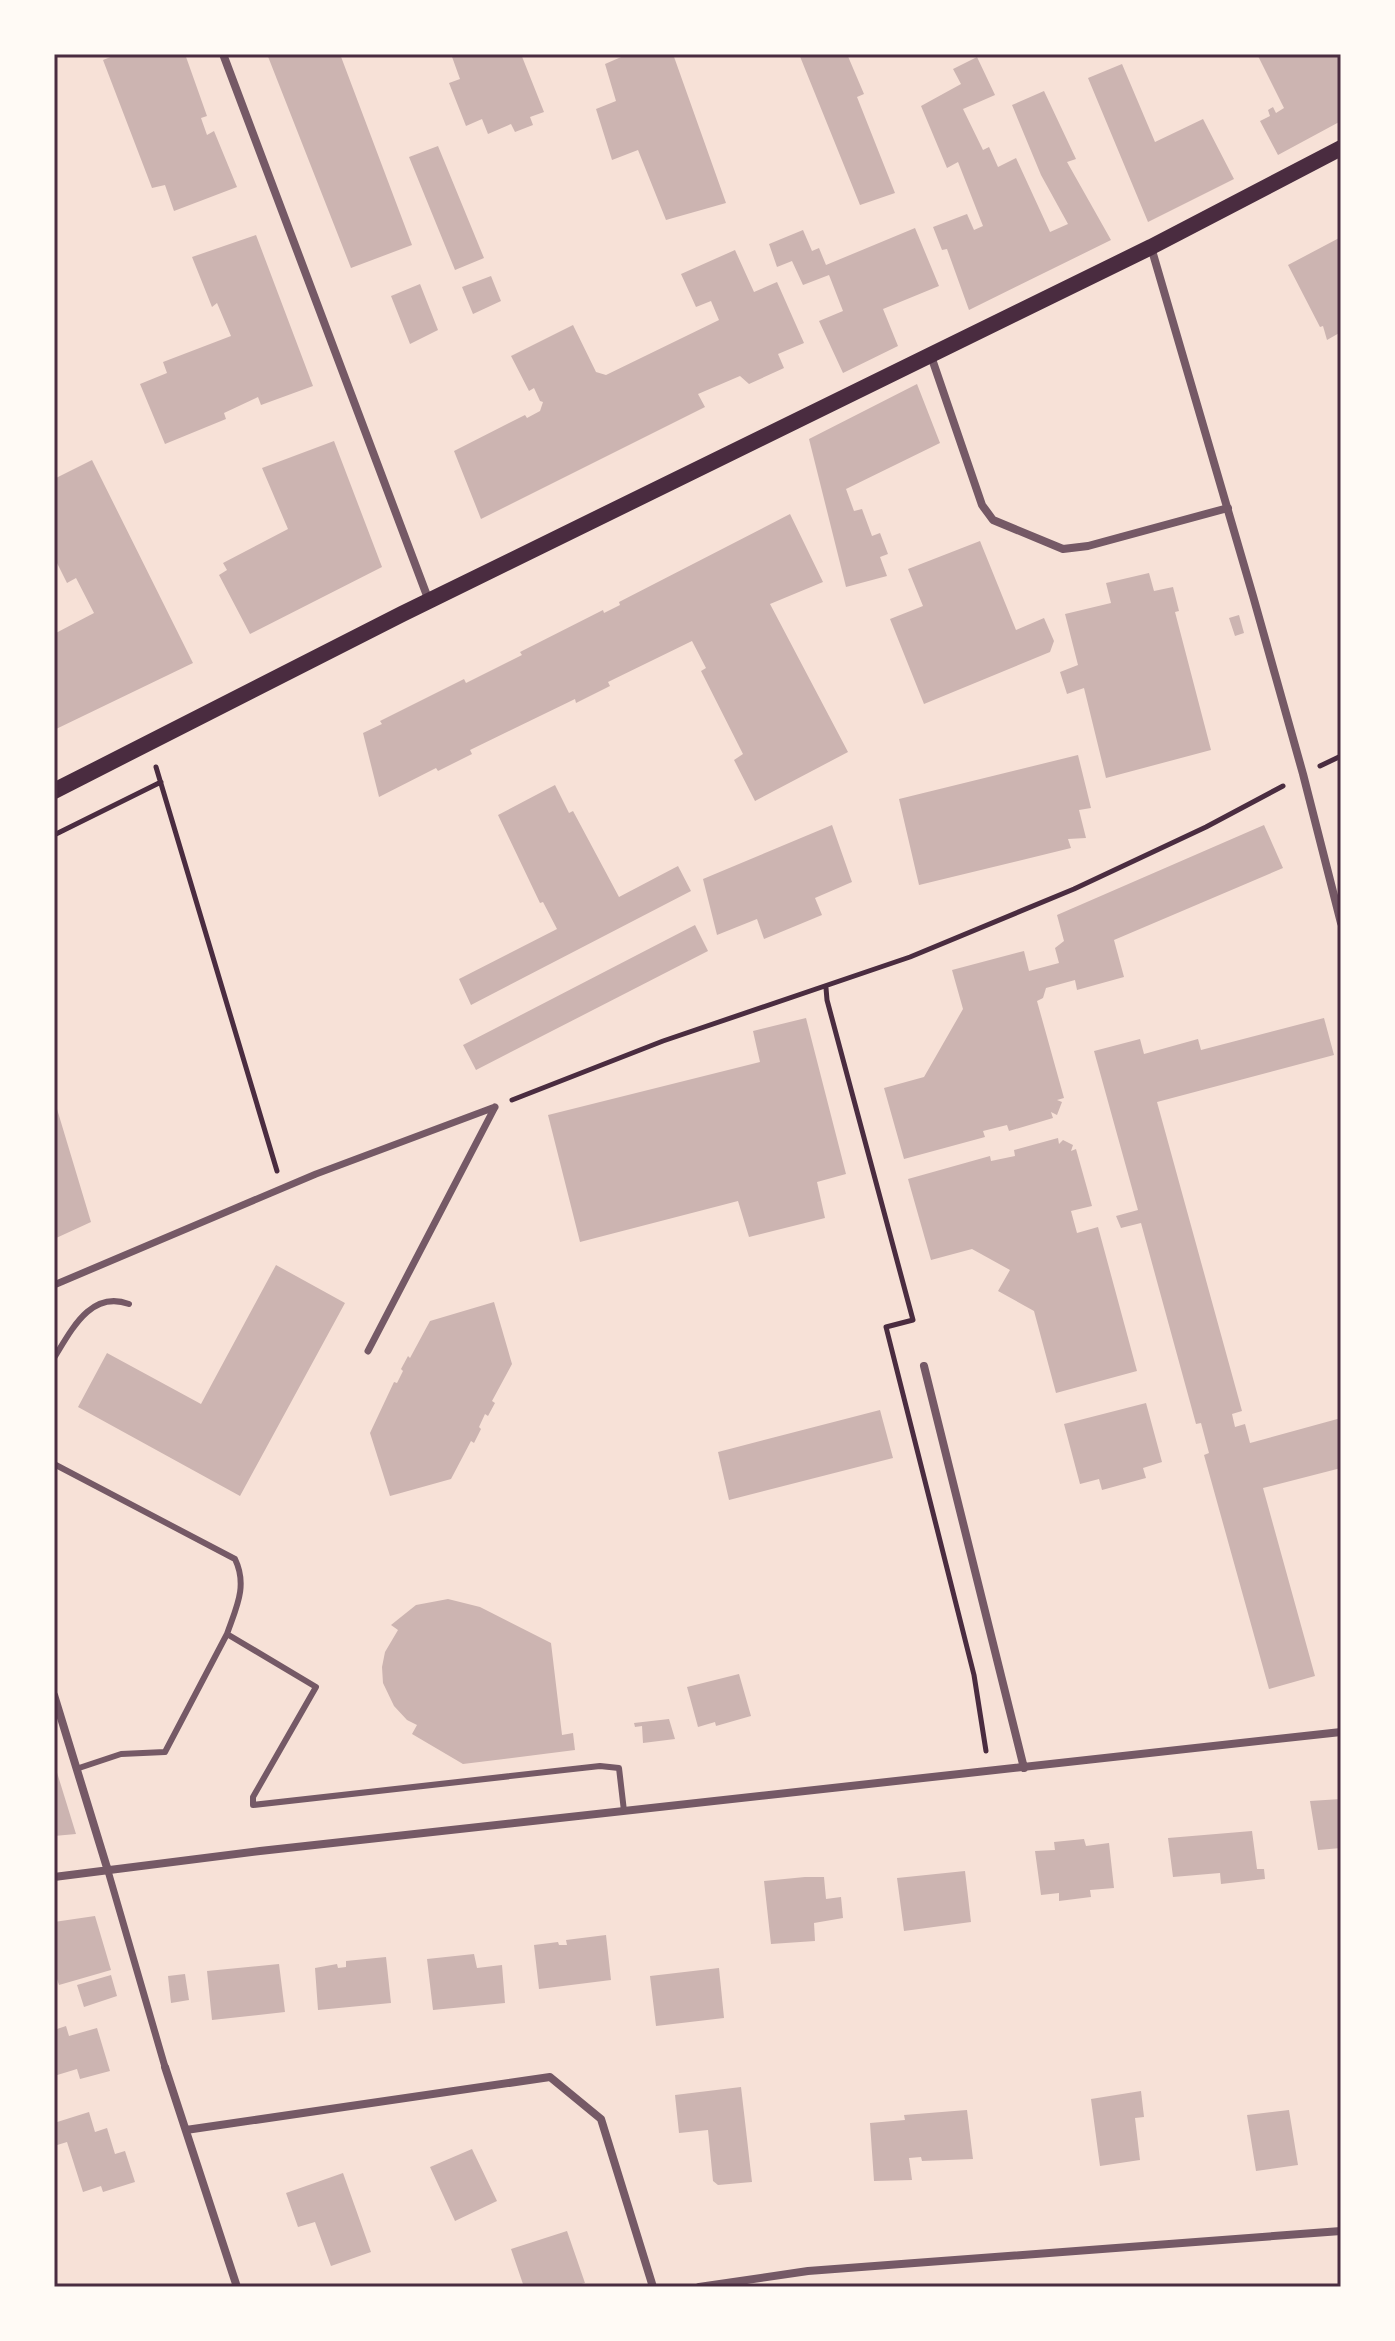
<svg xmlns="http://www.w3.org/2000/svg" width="1395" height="2341" font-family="Quicksand,sans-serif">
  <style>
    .building { fill: #ccb4b1 }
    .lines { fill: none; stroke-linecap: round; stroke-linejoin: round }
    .path { stroke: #4a2c40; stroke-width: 5 }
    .service { stroke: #755966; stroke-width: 6 }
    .pedestrian { stroke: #755966; stroke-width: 7 }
    .minor { stroke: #755966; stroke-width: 8 }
    .secondary { stroke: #4a2c40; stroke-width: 16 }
    .neatline { fill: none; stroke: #4a2c40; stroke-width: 3 }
  </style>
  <rect width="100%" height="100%" fill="#f7e1d7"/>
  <path class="building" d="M118 54H185L207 116 201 118 207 135 214 131 237 187 174 211 165 185 152 188 103 60Z
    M267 54H340L412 245 351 268Z
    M451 54H521L544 112 530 117 533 125 515 132 511 124 488 134 482 119 466 126 449 83 460 79Z
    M628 54H673L726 203 666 220 638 150 612 160 596 109 616 101 605 64Z
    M799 54H847L864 94 857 97 895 193 860 205Z
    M1257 54H1341V121L1278 155 1260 121 1270 116 1268 110 1273 107 1276 113 1284 108Z
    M977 57 995 95 963 109 983 150 989 147 998 167 1016 158 1050 232 1068 224 1041 175 1012 105 1044 91 1076 159 1067 162 1111 240 969 310 947 249 942 250 933 227 967 214 974 230 983 226 958 162 947 168 921 106 961 84 953 69Z
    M1122 64 1155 142 1203 119 1234 179 1148 222 1088 78Z
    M438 146 484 258 455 270 409 157Z
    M915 228 939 286 883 309 898 346 843 373 819 321 843 311 829 275 803 285 792 261 777 267 769 244 803 230 812 251 819 248 826 265Z
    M256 235 313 386 261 405 258 397 224 413 226 419 165 444 140 384 167 373 163 362 231 336 217 303 212 307 192 257Z
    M1341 237V332L1327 340 1323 326 1320 327 1288 265Z
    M735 250 754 292 777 282 804 343 778 354 784 368 749 384 740 376 698 394 705 407 481 519 454 451 525 415 527 418 540 411 543 402 540 401 534 388 529 391 511 356 573 325 596 372 606 375 719 320 711 301 696 307 681 274Z
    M491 276 501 301 473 314 462 287Z
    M420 284 438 330 410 344 391 296Z
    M917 384 940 443 846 489 854 511 862 509 872 536 880 533 888 554 880 557 887 576 846 587 809 439Z
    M334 441 382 567 250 634 219 575 227 570 223 563 288 529 262 468Z
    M92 460 193 663 54 730V634L94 613 76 578 67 583 54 557V479Z
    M790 514 823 582 770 604 848 752 755 801 734 760 743 754 701 671 706 668 692 641 608 682 610 686 576 703 575 699 470 750 472 754 438 771 436 768 379 797 363 733 382 724 380 721 464 679 466 683 522 655 520 652 603 610 604 613 620 605 619 602Z
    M980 541 1016 630 1044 618 1054 641 1050 652 924 704 890 619 923 606 908 569Z
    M1149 573 1154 591 1173 587 1179 611 1175 612 1211 750 1106 778 1084 688 1067 694 1060 672 1078 665 1065 614 1111 603 1106 583Z
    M1239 615 1244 633 1235 636 1229 618Z
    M1078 755 1091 808 1079 810 1086 838 1068 839 1071 848 919 885 899 799Z
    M555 785 569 813 573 811 619 897 678 866 691 891 471 1005 459 979 557 929 543 902 540 903 498 815Z
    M832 825 852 882 815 898 822 915 764 939 757 919 717 935 703 879Z
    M1264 825 1283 868 1114 940 1124 977 1077 990 1075 980 1046 988 1043 998 1037 1001 1064 1098 1057 1100 1062 1102 1057 1115 1051 1112 1053 1118 1009 1131 1007 1125 983 1131 985 1137 904 1159 884 1088 924 1077 963 1009 952 970 1024 951 1029 971 1059 963 1055 948 1064 941 1057 915Z
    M695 925 708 951 476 1070 463 1045Z
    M806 1018 846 1174 817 1182 825 1218 749 1237 738 1201 580 1242 548 1115 760 1062 753 1031Z
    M1324 1018 1334 1055 1157 1102 1242 1411 1232 1414 1235 1427 1245 1424 1250 1443 1341 1418V1468L1263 1488 1315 1676 1269 1689 1204 1455 1209 1453 1201 1423 1196 1424 1141 1223 1121 1228 1116 1216 1138 1210 1094 1051 1140 1039 1144 1054 1198 1039 1201 1050Z
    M54 1099 91 1222 54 1239Z
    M1058 1138 1059 1144 1063 1140 1073 1145 1071 1151 1076 1149 1092 1206 1071 1211 1077 1233 1098 1227 1137 1371 1056 1393 1034 1311 998 1291 1010 1270 972 1249 931 1260 908 1179 990 1156 991 1161 1015 1156 1014 1150Z
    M276 1265 345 1303 240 1496 78 1407 107 1353 201 1404Z
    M494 1302 512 1364 492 1401 495 1403 488 1416 485 1414 479 1427 481 1429 474 1443 471 1441 451 1479 390 1496 370 1433 394 1382 397 1383 403 1371 401 1369 408 1356 410 1358 430 1321Z
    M1146 1403 1162 1462 1143 1468 1146 1478 1102 1490 1099 1479 1080 1484 1064 1424Z
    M880 1410 893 1458 729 1500 718 1452Z
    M448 1599 480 1607 551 1643 562 1735 573 1733 575 1750 463 1764 412 1734 417 1725 407 1720 394 1706 383 1683 382 1667 385 1652 398 1630 391 1625 416 1605Z
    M739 1674 751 1716 716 1726 715 1722 698 1727 687 1687Z
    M669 1719 675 1739 643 1743 642 1726 635 1727 634 1723Z
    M54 1766H55L76 1834 54 1836Z
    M1341 1799V1848L1318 1850 1310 1801Z
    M1252 1831 1257 1869H1264L1265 1879 1221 1884 1220 1873 1173 1877 1168 1838Z
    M1084 1839 1086 1846 1109 1843 1114 1888 1090 1890 1091 1897 1059 1901V1893L1041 1895 1035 1851 1055 1850 1054 1842Z
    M965 1871 971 1922 904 1931 897 1878Z
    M805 1877H824L826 1899 841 1897 843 1918 814 1923 815 1941 771 1944 764 1881Z
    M95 1916 111 1970 59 1985 56 1976H54V1922Z
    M606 1935 611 1980 539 1989 534 1945 558 1942 559 1945H567L566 1940Z
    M474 1954 477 1968 502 1965 505 2003 433 2010 427 1959Z
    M386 1957 391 2003 318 2010 315 1968 337 1964 338 1968 346 1967V1961Z
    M279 1964 285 2012 212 2020 207 1971Z
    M719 1968 724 2018 656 2026 650 1976Z
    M185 1974 189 2000 171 2003 168 1976Z
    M111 1975 117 1996 84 2007 77 1985Z
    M66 2026 69 2036 97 2028 110 2071 80 2079 77 2069 54 2076V2030Z
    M741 2087 752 2182 718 2185 713 2181 708 2130 679 2133 675 2095Z
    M1141 2091 1144 2117 1135 2118 1140 2160 1100 2166 1091 2099Z
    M967 2110 973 2159 922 2161 921 2157 909 2158 912 2180 874 2181 870 2123 905 2120 904 2115Z
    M1289 2110 1298 2165 1256 2171 1247 2115Z
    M89 2112 95 2132 107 2128 115 2154 125 2151 135 2182 103 2192 101 2186 83 2192 67 2142 54 2146V2123Z
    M472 2149 497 2201 455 2221 430 2167Z
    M343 2173 371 2252 331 2266 315 2222 298 2227 286 2193Z
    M567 2231 585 2283 571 2287H524L511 2249Z"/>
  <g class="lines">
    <path class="path" d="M1320 766 1341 756
      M156 767 277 1171
      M54 835 161 782
      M826 988 827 1000 913 1320 886 1327 974 1675 986 1751
      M512 1100 663 1041 910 957 1074 889 1206 827 1283 786"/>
    <path class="service" d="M54 1358C72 1329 91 1290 129 1304
      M54 1464 235 1559C248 1586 236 1608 227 1634
      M76 1769 121 1754 165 1752 227 1634 316 1687 253 1797V1805L600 1766 619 1768 624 1811"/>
    <path class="pedestrian" d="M54 1285 316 1174 495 1107
      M368 1351 495 1107
      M108 1871 165 2067"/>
    <path class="minor" d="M223 54 429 601
      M1151 247 1253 596 1303 774 1341 923
      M931 356 982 505 993 520 1063 549 1088 546 1228 508
      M924 1366 1024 1768
      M54 1695 108 1871
      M54 1877 260 1851 1341 1732
      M165 2067 237 2287
      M186 2130 550 2077 601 2119 653 2287
      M699 2287 808 2271 1341 2231"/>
    <path class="secondary" d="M54 791 402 614 1151 247 1341 148"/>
  </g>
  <rect width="1395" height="2341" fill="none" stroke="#fffaf5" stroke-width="112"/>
  <rect x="56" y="56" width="1283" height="2229" class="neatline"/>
</svg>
